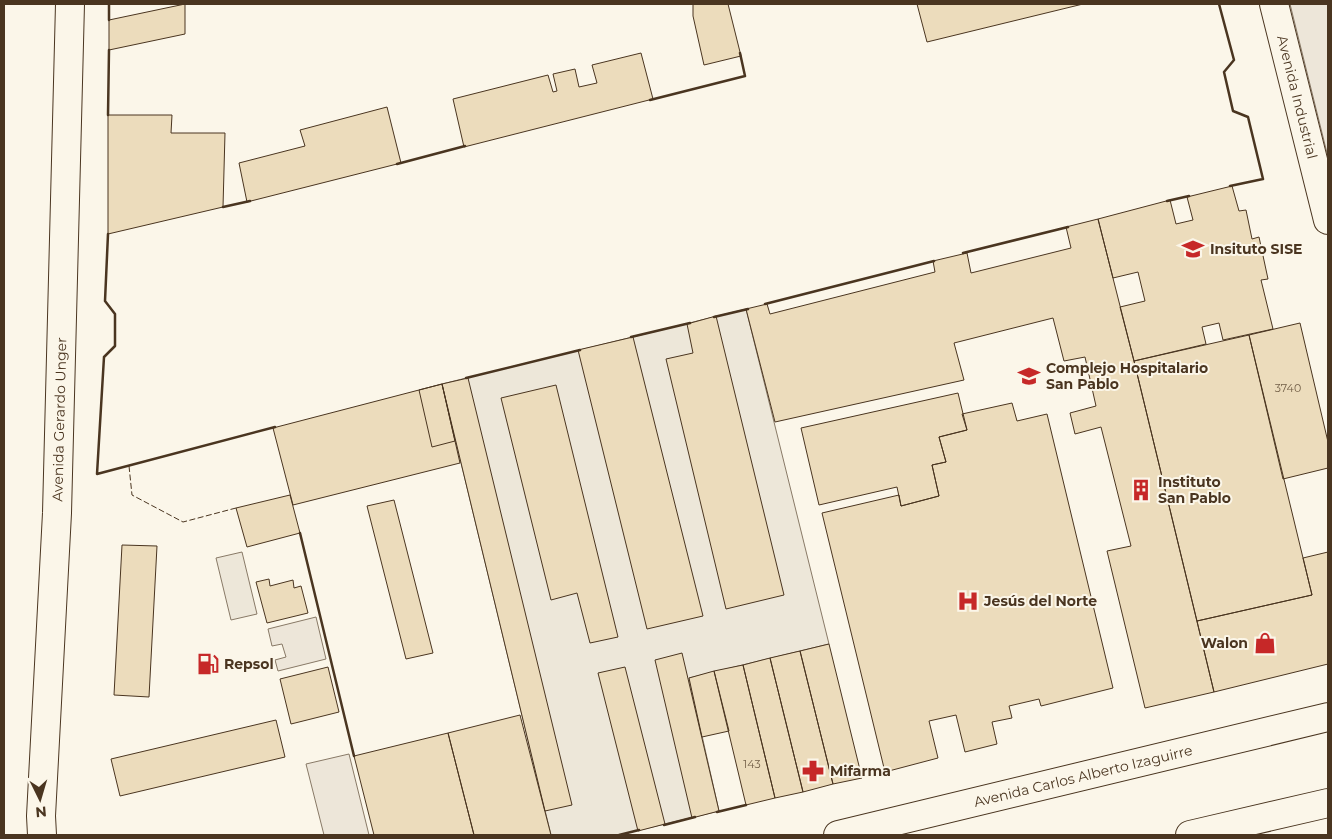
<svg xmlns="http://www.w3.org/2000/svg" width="1332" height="839" font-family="Montserrat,sans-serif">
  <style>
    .green { fill: #ede6d9; stroke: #887966 }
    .parking { fill: #ede7d9; stroke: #887966 }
    .building { fill: #ecdcbc; stroke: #4a3520 }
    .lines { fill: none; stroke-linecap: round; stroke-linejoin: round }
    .minor-casing { stroke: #4a3520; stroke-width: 30 }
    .major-casing { stroke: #4a3520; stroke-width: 30 }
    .minor { stroke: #fbf6e9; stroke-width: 28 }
    .major { stroke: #fbf6e9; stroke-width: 28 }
    .fence { stroke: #4a3520; stroke-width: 1; stroke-dasharray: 6 2.5; stroke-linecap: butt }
    .wall { stroke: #4a3520; stroke-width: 2.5 }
    .labels { text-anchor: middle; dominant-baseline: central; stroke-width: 4; stroke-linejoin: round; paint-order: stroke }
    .number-label { font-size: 11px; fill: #725f47 }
    .street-label { font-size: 14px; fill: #4a3520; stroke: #fbf6e9 }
    .poi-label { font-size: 14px; font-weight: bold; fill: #4a3520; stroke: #fbf6e9; text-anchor: start }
  </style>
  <rect width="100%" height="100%" fill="#fbf6e9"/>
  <path class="green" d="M1290 4H1328V157Z
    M316 617 326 659 278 671 275 660 286 657 282 644 272 646 268 629Z
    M349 754 369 835H324L306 764Z"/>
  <path class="parking" d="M746 309 829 644 689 678 719 811 619 835H551L442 384Z
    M242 552 257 614 231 620 216 558Z"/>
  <path class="building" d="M185 4V34L109 50V20Z
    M693 4H728L741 56 704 65 693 16Z
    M917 4H1083L927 42Z
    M641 53 653 99 464 147 453 99 548 75 553 92 557 91 553 74 575 69 579 87 597 83 592 65Z
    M387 107 401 163 247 202 239 163 305 146 300 130Z
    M108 115H172L171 133H225L223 207 108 234Z
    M1232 186 1239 211 1246 210 1252 239 1259 237 1268 279 1261 280 1273 329 1223 340 1219 323 1202 327 1206 344 1134 361 1120 307 1145 301 1138 272 1113 278 1098 219 1170 200 1176 224 1193 220 1187 197Z
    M1098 219 1134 361 1214 692 1145 708 1107 551 1131 546 1101 427 1075 434 1070 413 1096 406 1085 357 1064 361 1053 318 954 343 964 380 775 422 746 309 767 304 770 314 935 272 933 261 967 253 971 273 1071 248 1066 227Z
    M716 316 784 595 726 609 666 359 693 353 687 324Z
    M1300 323 1328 442V468L1283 479 1249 335Z
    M1249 335 1312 595 1197 621 1134 361Z
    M633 337 703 616 647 629 578 350Z
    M468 378 572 805 545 811 442 384Z
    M442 384 455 441 432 447 419 390Z
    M442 384 460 463 293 505 273 428Z
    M556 385 618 637 590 643 577 593 551 600 501 398Z
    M958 393 967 430 939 437 946 462 932 465 939 496 901 506 897 487 819 505 801 428Z
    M1012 403 1017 421 1047 414 1113 688 1041 706 1039 699 1009 706 1012 718 992 722 997 744 965 752 956 715 929 721 938 758 885 772 822 513 899 495 901 506 939 496 932 465 946 462 939 437 967 430 962 414Z
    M290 495 300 533 247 547 236 508Z
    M394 500 433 653 406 659 367 506Z
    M122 545 157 546 149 697 114 695Z
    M1328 552V664L1214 692 1197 621 1312 595 1303 558Z
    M269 579 270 586 293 580 294 588 301 586 308 613 267 623 256 582Z
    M829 644 862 778 833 784 800 651Z
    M800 651 833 784 803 792 770 658Z
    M682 653 719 811 692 818 655 660Z
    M770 658 803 792 775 798 743 665Z
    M743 665 775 798 746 805 714 671Z
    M328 667 339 712 291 724 280 679Z
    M625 667 665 824 638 831 598 673Z
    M714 671 729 731 702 737 689 678Z
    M520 715 551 835H474L448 733Z
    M276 720 285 757 120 796 111 759Z
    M448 733 474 835H374L354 756Z"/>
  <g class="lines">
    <g class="minor-casing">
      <g id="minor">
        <path id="s1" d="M42 835 41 816 57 513 70 4"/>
      </g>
    </g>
    <g class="major-casing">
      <g id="major">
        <path id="s2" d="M1274 4 1328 220"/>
        <path id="s3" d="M838 835 1328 717"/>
        <path d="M1190 835 1328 803"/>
      </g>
    </g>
    <use href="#minor" class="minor"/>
    <use href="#major" class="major"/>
    <path class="fence" d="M129 466 132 495 183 522 236 508"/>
    <path class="wall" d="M1219 4 1234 60 1224 72 1233 111 1248 117 1263 179 1230 186
      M109 20V4
      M650 100 745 76 740 53
      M108 115 109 50
      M397 164 465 146
      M1167 201 1189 196
      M223 207 250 201
      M108 234 105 301 115 314V346L104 357 97 474 275 427
      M963 253 1068 227
      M765 304 934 261
      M714 317 748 309
      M631 337 690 323
      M466 378 580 350
      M300 533 354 756
      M717 812 746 805
      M664 825 695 817
      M619 835 639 830"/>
  </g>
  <defs>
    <g id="university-bare" transform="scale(1.725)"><path d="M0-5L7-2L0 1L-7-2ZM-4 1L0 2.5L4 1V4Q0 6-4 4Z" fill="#c62828" stroke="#fbf6e9" stroke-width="2.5" paint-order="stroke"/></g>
    <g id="school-bare" transform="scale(1.725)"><path d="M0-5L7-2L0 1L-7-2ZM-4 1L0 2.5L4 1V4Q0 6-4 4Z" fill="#c62828" stroke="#fbf6e9" stroke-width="2.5" paint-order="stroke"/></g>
    <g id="building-bare" transform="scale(1.725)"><path d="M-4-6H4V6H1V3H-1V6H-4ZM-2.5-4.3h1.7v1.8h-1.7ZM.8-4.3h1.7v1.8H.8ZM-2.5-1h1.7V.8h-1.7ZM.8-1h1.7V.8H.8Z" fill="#c62828" stroke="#fbf6e9" stroke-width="2.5" paint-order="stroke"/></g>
    <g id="hospital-bare" transform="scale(1.725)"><path d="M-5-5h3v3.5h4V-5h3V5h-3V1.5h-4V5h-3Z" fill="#c62828" stroke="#fbf6e9" stroke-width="2.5" paint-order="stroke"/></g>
    <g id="shop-bare" transform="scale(1.725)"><path d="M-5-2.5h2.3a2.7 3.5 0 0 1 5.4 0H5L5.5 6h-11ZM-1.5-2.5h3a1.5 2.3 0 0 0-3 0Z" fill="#c62828" stroke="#fbf6e9" stroke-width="2.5" paint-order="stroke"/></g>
    <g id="fuel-bare" transform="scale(1.725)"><path d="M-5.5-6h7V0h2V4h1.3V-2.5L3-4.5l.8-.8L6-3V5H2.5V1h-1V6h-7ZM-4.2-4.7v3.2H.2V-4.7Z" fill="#c62828" stroke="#fbf6e9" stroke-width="2.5" paint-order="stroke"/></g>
    <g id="pharmacy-bare" transform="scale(1.725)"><path d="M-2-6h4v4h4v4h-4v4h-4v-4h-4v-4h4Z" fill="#c62828" stroke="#fbf6e9" stroke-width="2.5" paint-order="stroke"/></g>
  </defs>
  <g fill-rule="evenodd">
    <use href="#university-bare" x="1193" y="249"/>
    <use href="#school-bare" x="1029" y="376"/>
    <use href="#building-bare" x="1141" y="490"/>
    <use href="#hospital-bare" x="968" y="601"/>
    <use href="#shop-bare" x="1265" y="643"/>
    <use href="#fuel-bare" x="208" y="664"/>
    <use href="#pharmacy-bare" x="813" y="771"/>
  </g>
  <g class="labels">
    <g class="number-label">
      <text x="1288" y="388">3740</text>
      <text x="752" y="764">143</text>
    </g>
    <g class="street-label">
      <text stroke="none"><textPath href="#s2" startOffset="96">Avenida Industrial</textPath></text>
      <text stroke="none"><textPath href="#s1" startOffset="416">Avenida Gerardo Unger</textPath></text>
      <text stroke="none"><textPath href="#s3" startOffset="252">Avenida Carlos Alberto Izaguirre</textPath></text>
    </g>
    <g class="poi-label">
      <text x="1210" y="249">Insituto SISE</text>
      <text x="1046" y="368">Complejo Hospitalario<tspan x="1046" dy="16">San Pablo</tspan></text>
      <text x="1158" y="482">Instituto<tspan x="1158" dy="16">San Pablo</tspan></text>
      <text x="984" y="601">Jesús del Norte</text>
      <text x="1248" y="643" text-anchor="end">Walon</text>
      <text x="224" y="664">Repsol</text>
      <text x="830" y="771">Mifarma</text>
    </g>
  </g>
  <rect width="1332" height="839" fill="none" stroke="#4a3520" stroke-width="10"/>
  <g transform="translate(40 799) rotate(175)" stroke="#fbf6e9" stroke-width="4" paint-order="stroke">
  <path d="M0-4L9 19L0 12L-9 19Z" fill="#4a3520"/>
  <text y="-8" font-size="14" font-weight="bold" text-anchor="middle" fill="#4a3520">N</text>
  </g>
</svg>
